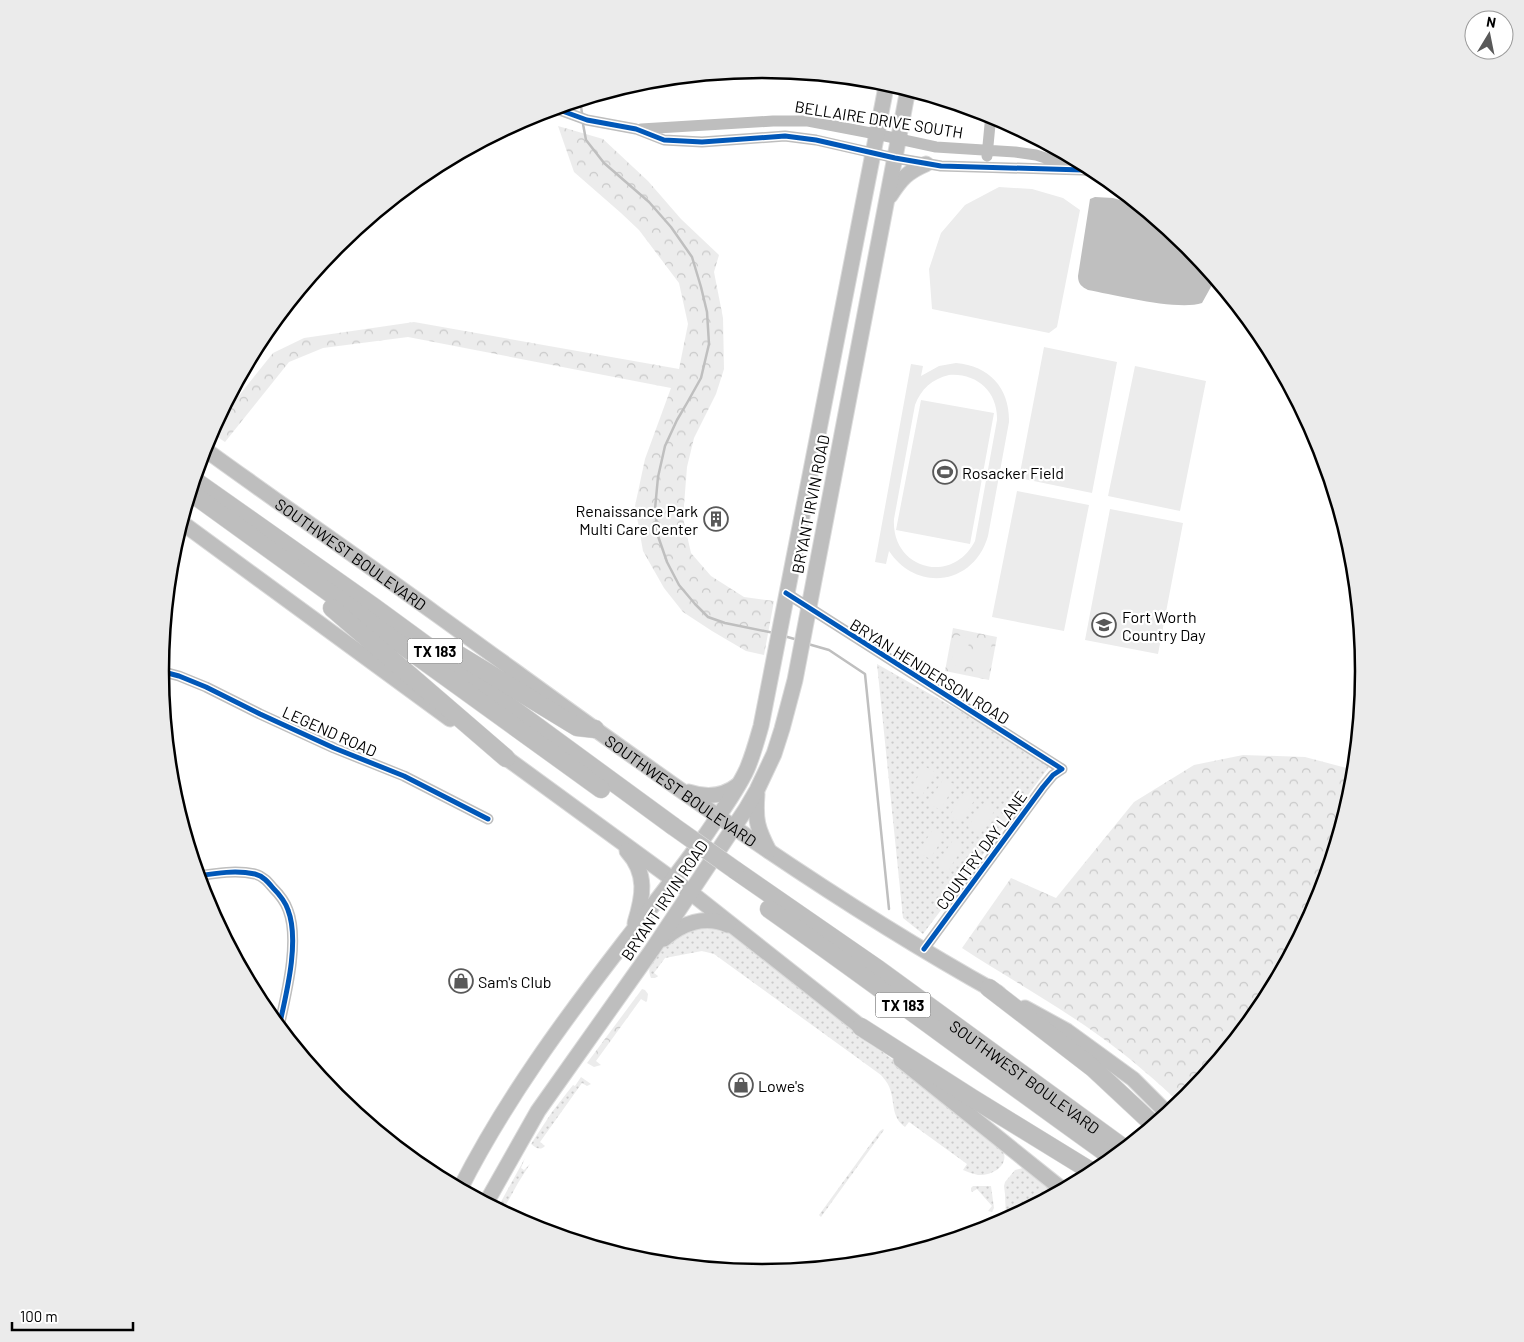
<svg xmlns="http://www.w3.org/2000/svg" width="1524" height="1342" font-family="Barlow,sans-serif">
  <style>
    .grass { fill: url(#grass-dots) }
    .forest { fill: url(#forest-crowns) }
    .garden { fill: #ececec; fill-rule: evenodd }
    .water { fill: #bfbfbf }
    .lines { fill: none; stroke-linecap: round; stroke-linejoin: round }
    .stream { stroke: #bfbfbf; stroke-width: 2.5 }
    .major-casing { stroke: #dbdbdb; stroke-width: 17 }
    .highway-casing { stroke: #dbdbdb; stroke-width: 19 }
    .minor { stroke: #bebebe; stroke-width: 11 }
    .major { stroke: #bebebe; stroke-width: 15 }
    .highway { stroke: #bebebe; stroke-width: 18 }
    .highway-bridge-casing { stroke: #dbdbdb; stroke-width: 19; stroke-linecap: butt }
    .highway-bridge { stroke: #bebebe; stroke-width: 18 }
    .cycleway-casing { stroke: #fff; stroke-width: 8 }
    .cycleway { stroke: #0057b8; stroke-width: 5 }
    .labels { text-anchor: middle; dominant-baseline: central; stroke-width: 4.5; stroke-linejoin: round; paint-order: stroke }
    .shield { fill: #fff; stroke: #4c4c4c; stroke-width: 1 }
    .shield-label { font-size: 15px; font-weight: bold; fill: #000 }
    .street-label { font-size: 16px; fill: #000; stroke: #fff }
    .poi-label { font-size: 16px; fill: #000; stroke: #fff; text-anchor: start }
    .rim { fill: none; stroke: #000; stroke-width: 2.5 }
  </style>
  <defs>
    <pattern id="grass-dots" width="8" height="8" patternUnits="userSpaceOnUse" patternTransform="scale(1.25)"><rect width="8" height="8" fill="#ececec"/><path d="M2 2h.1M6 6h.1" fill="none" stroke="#c9c9c9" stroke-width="1.8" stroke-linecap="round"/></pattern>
    <pattern id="forest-crowns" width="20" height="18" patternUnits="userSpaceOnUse" patternTransform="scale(1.25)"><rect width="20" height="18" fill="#ececec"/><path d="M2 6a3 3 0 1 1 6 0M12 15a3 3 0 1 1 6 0" fill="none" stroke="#c9c9c9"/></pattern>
  </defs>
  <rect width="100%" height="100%" fill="#fff"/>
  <path class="grass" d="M877 664 1052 763 923 934 903 918Z
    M712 925 736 934 1000 1146C1013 1162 995 1176 978 1175 973 1174 968 1172 963 1170L967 1164 909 1122 905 1127C891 1117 895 1103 890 1089 888 1083 885 1080 881 1075L714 954 702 951 665 958 654 973 658 976 655 978H651C646 966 653 958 661 952V949L676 934Z
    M581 1077 591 1084 587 1086 582 1083 540 1142 545 1146C540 1151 536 1148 531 1144L552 1112 573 1085 575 1086Z
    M883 1129 884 1130 821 1217 819 1215 880 1131Z
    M525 1158 521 1168 524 1170 530 1164 518 1183 502 1212 497 1209Z
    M1023 1168 1029 1169 1058 1192 1006 1220 1005 1194 1004 1186 1005 1182 1015 1170Z
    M973 1186H991L994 1208 992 1212 988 1211 992 1206 977 1189 972 1192 971 1191V1188Z"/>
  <path class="forest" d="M558 126 603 139 648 181 681 219 719 255 714 272 723 318 724 369 716 394 694 438 687 467 683 518 691 553 711 576 744 597 774 601 764 655 746 651 712 631 683 612 664 588 643 551 635 506 645 459 671 388 408 337 323 348 289 362 225 442 210 432 273 353 304 338 414 322 679 369 688 324 679 283 639 230 621 213 574 172Z
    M953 628 997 637 989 680 945 671Z
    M1243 755 1305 757 1354 770 1353 789 1318 902 1263 1006 1188 1097 1180 1103C1155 1080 1129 1057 1101 1037 1057 1005 1008 978 962 948L1011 878 1056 898 1134 802 1194 765Z
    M642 989 645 990 648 994 647 1001 646 1002 641 999 596 1061 601 1065 594 1067 587 1063Z"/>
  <path class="garden" d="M999 187 1032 189 1063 198 1080 210 1057 327 1049 333 932 309 929 269 941 233 965 205Z
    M1044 347 1117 362 1092 493 1019 478Z
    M956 363C990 366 1010 389 1009 422L988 536C974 585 917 593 889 551L886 564 875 562 911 364 923 366 921 376 939 366ZM949 375C977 373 998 392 997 420L975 541C952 586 891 569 894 519L915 405C921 389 932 379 949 375Z
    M1135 366 1206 381 1180 511 1108 496Z
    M921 400 994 413 970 544 896 530Z
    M1017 491 1089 505 1064 631 992 617Z
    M1110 509 1183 523 1158 654 1085 640Z
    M956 635 970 638 964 667 951 664Z
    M978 640 992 642 987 671 973 669Z
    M924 766 936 773 921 797 910 790Z
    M944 778 955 785 940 810 928 803Z
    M965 791 976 798 960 822 950 815Z
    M984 803 995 810 980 835 968 827Z
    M934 828 945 835 930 859 918 852Z
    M953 840 964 846 948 871 937 864Z"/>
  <path class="water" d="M1095 197 1113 198 1140 206 1188 245 1213 276 1212 285 1202 303C1178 311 1115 295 1088 290 1082 287 1078 284 1078 276L1090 199Z"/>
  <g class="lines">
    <path class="stream" d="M580 100 582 113
      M583 124 586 140 604 163 649 202 671 227 692 257 701 287 707 312 709 344 701 378 687 403 677 420 665 446 658 477 655 509 658 536 667 562 679 585 695 604 708 617 725 623 774 633
      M784 636 798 640
      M808 644 829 650 865 674 889 909"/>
    <g class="major-casing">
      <g id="major">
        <path d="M890 196C901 179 907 172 926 164"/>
        <path id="s1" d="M203 448C280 504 359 558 436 614 619 746 800 883 998 993"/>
        <path d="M181 522 450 719"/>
        <path d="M498 752 690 892 870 1034"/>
        <path d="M689 792C707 798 723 797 738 785"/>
        <path d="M757 794C755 820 757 828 769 851"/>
        <path d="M627 851C648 874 643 897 635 923"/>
        <path d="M664 939C682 923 705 915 728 925"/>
        <path d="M1025 1008 1067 1031 1133 1079 1168 1114"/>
        <path d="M901 1060 1063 1190"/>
        <path d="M460 1189C505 1100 564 1020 625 941 653 905 681 870 707 833 721 812 737 791 747 769 753 755 757 740 761 726L887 82"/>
        <path d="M486 1203 538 1111 652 950 746 809 757 790 774 754 782 729 795 680 908 89"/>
      </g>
    </g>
    <g class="highway-casing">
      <g id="highway">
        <path d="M194 480 374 607 673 826"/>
        <path d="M190 492 601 789"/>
        <path d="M332 608 506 758"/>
        <path d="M454 652 577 727 595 729"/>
        <path id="s2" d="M735 870 878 969 1125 1149"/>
        <path d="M769 909C885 991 998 1076 1113 1158"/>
        <path d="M989 988 1093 1068 1154 1125"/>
        <path d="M861 1027 972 1098 1094 1173"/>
      </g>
    </g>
    <path class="minor" d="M554 108 587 120 636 129 664 140 702 142 785 136 816 140 895 158 941 166 1083 170
      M641 129 773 121H808L876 134 936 147 1015 152 1036 155 1083 170 1101 174
      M987 156 991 114
      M786 593 1062 769 1053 775 1043 787 924 949
      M160 671 179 676 206 687 260 714 334 748 404 776 488 819
      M198 876C217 873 236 870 255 874 263 876 268 882 273 888 279 894 285 901 288 910 300 941 286 995 279 1027"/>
    <use href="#major" class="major"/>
    <use href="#highway" class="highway"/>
    <g class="highway-bridge-casing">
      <path id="highway-bridge" d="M673 826 735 870"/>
    </g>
    <use href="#highway-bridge" class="highway-bridge"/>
    <g class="cycleway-casing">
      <path id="cycleway" d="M554 108 587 120 636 129 664 140 702 142 785 136 816 140 895 158 941 166 1083 170
        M786 593 1062 769 1053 775 1043 787 924 949
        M160 671 179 676 206 687 260 714 334 748 404 776 488 819
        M198 876C217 873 236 870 255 874 263 876 268 882 273 888 279 894 285 901 288 910 300 941 286 995 279 1027"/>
    </g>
    <use href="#cycleway" class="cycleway"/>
  </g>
  <defs>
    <g id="stadium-ring" transform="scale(1.25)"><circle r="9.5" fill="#fff" stroke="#595959" stroke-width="1.5"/><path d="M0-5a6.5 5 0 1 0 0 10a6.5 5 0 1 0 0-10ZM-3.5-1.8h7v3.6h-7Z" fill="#595959"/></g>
    <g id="building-ring" transform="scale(1.25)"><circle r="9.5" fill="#fff" stroke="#595959" stroke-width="1.5"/><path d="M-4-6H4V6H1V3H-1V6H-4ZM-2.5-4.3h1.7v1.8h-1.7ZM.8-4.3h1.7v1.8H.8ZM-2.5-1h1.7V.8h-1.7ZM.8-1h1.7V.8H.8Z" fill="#595959"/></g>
    <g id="school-ring" transform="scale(1.25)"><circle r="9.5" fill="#fff" stroke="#595959" stroke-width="1.5"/><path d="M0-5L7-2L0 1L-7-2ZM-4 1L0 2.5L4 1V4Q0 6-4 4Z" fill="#595959"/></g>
    <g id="shop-ring" transform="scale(1.25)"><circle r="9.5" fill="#fff" stroke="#595959" stroke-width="1.5"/><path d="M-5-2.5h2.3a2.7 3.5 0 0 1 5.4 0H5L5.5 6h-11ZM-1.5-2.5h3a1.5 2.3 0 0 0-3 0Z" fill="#595959"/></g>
  </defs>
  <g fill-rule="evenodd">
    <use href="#stadium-ring" x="945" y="472"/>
    <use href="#building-ring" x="716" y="519"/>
    <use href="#school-ring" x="1104" y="625"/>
    <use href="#shop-ring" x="461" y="981"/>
    <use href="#shop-ring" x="741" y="1085"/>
  </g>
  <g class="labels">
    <g class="shield">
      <rect x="407.5" y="638.5" width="55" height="25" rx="4"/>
      <rect x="875.5" y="992.5" width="55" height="25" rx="4"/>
    </g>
    <g class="shield-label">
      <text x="435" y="651">TX 183</text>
      <text x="903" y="1005">TX 183</text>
    </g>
    <g class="street-label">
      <text transform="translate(879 119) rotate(9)">BELLAIRE DRIVE SOUTH</text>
      <text transform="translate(810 504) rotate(-79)">BRYANT IRVIN ROAD</text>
      <text stroke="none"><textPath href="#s1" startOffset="182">SOUTHWEST BOULEVARD</textPath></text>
      <text transform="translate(930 671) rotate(32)">BRYAN HENDERSON ROAD</text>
      <text transform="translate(330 731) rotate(24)">LEGEND ROAD</text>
      <text stroke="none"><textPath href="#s1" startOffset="588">SOUTHWEST BOULEVARD</textPath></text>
      <text transform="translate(981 850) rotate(-54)">COUNTRY DAY LANE</text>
      <text transform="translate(664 900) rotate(-56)">BRYANT IRVIN ROAD</text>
      <text stroke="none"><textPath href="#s2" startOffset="356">SOUTHWEST BOULEVARD</textPath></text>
    </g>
    <g class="poi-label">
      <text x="962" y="472">Rosacker Field</text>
      <text x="698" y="510" text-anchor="end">Renaissance Park<tspan x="698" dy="18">Multi Care Center</tspan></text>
      <text x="1122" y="616">Fort Worth<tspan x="1122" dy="18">Country Day</tspan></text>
      <text x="478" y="981">Sam's Club</text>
      <text x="758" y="1085">Lowe's</text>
    </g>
  </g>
  <path d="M0 0H1524V1342H0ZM169 671a593 593 0 1 1 1186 0a593 593 0 1 1-1186 0Z" fill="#ebebeb" fill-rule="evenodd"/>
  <path class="rim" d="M169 671a593 593 0 1 1 1186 0a593 593 0 1 1-1186 0Z"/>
  <g transform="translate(1489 35) rotate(10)"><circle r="24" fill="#ffffff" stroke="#999999"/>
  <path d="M0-4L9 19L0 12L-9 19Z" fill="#595959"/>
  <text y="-8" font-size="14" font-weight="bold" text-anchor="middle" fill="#000000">N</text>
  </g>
  <path d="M12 1322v8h121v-8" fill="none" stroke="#000000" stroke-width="2.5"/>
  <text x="20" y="1322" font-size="15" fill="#000000" stroke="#ffffff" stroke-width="4" paint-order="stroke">100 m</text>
</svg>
